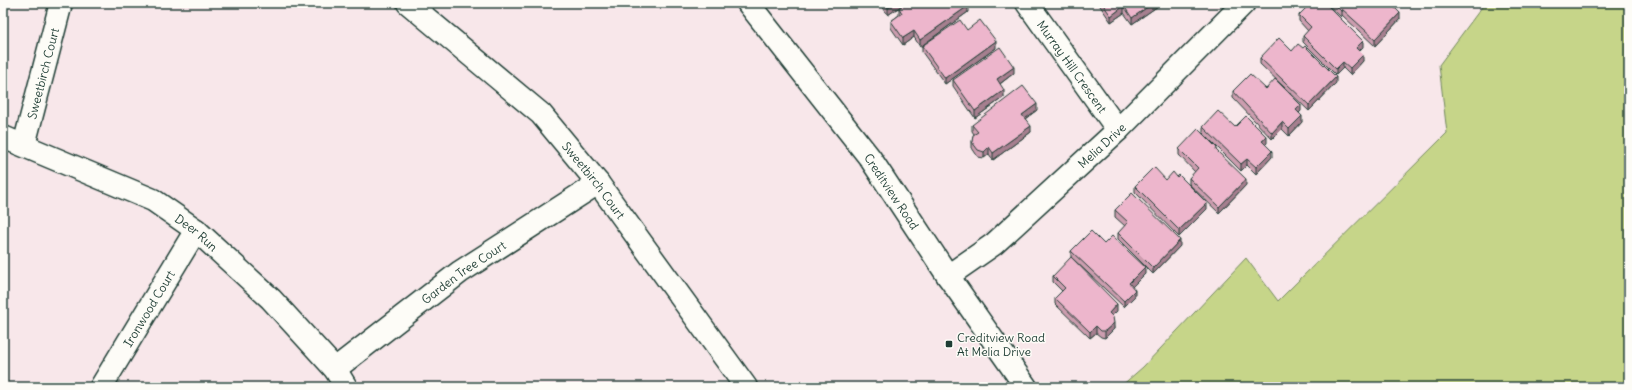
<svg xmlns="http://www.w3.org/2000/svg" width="1632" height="390" font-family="Delius,sans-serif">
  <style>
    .green { fill: #c6d589; stroke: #72895e }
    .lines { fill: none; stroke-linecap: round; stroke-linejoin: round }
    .minor-casing { stroke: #1f3d34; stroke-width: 25 }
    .secondary-casing { stroke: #1f3d34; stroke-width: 25 }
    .minor { stroke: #fdfcf7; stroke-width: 22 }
    .secondary { stroke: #fdfcf7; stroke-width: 22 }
    .wall { fill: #cc9daf; stroke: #1f3d34 }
    .shaded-wall { fill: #a67f8f; stroke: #1f3d34 }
    .building { fill: #edb6cc; stroke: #1f3d34 }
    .poi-dot { fill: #1f3d34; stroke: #fdfcf7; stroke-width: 1.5 }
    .labels { text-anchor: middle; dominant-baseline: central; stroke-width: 3; stroke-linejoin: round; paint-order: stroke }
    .street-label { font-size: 12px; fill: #1f3d34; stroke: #fdfcf7 }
    .poi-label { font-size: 12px; fill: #1f3d34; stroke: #fdfcf7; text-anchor: start }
  </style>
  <rect width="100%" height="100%" fill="#f8e7ea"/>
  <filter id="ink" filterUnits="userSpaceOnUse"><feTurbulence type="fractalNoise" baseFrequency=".025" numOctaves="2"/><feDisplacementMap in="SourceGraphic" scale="8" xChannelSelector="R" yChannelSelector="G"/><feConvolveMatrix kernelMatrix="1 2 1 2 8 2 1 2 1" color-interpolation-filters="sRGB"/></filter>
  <g filter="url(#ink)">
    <path class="green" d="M1485 3H1629V387H1120L1143 367 1246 258 1278 301 1447 133 1439 65Z"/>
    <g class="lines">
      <g class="minor-casing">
        <g id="minor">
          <path id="s1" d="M408 3 541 114 598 183 746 387"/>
          <path id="s2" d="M1027 3 1118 130"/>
          <path id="s3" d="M3 137 153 200 196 230 271 299 335 369 346 387"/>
          <path id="s4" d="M24 145 61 3"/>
          <path id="s5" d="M948 276 994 244 1118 130 1244 3"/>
          <path id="s6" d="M335 369 460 272 598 183"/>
          <path id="s7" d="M101 387 196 230"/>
        </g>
      </g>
      <g class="secondary-casing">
        <g id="secondary">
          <path id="s8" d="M748 3 870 158 948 276 1026 387"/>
        </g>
      </g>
      <use href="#minor" class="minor"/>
      <use href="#secondary" class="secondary"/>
    </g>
    <path class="wall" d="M880 3H905L888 15Z
      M1098 3H1161V4L1132 24 1124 13 1111 22Z
      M1326 3H1390L1400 19 1375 46 1342 15 1341 17Z
      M899 8 968 12 920 47 914 37 903 45 891 28V21L899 15Z
      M1299 15 1363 47 1359 51 1363 61 1350 75 1343 68 1336 75 1303 42V36L1308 31 1299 21Z
      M967 30 996 48 945 84 922 52V46Z
      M1303 48 1336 83 1309 111 1260 64V58Z
      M1014 73 1000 84 1004 97 975 118 953 86V80Z
      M1266 89 1301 111 1299 113 1302 122 1289 136 1282 129 1272 139 1233 98V91Z
      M1037 110 1025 119 1031 132 993 160 989 154 984 158 978 157 972 148V142L974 134 972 131V125Z
      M1203 127H1235L1267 143 1265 145 1272 157 1256 174 1247 165 1241 171 1203 133Z
      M1179 149 1217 151 1246 185 1219 213 1189 184V178L1195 172 1179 155Z
      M1177 177 1207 209 1179 237 1135 192V186L1166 180Z
      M1115 210 1180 246 1153 274 1118 239V233L1125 226 1115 217Z
      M1104 244 1145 274 1132 287 1135 296 1124 307 1071 257V251Z
      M1053 276 1117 311 1112 316 1114 329 1105 338 1101 337 1096 333 1090 338 1055 304V298L1062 291 1053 282Z"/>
    <path class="shaded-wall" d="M896 3H905L888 15V8Z
      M1153 3H1161V4L1132 24V18Z
      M968 6V12L920 47V40Z
      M1124 6V13L1111 22V16Z
      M1342 9V15L1341 17V11Z
      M1400 13V19L1375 46V39Z
      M914 31V37L903 45V38Z
      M996 41V48L945 84V78Z
      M1363 41V47L1356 54V48Z
      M1363 55V61L1350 75V68Z
      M1343 62V68L1336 75V69Z
      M1014 67V73L997 86V79Z
      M1336 77V83L1309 111V105Z
      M1004 90V97L975 118V111Z
      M1037 104V110L1022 121V115Z
      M1301 105V111L1296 116V110Z
      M1302 116V122L1289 136V129Z
      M1282 122V129L1272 139V133Z
      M1031 126V132L993 160V153Z
      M1267 137V143L1262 148V141Z
      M989 147V154L984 158V152Z
      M1272 151V157L1256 174V167Z
      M1247 159V165L1241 171V164Z
      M1246 179V185L1219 213V207Z
      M1207 203V209L1179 237V230Z
      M1180 240V246L1153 274V268Z
      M1145 267V274L1129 290V283Z
      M1135 290V296L1124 307V301Z
      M1117 304V311L1109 319V313Z
      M1114 323V329L1105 338V331Z
      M1096 326V333L1090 338V332Z"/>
    <path class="building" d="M884 3H896L888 8Z
      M906 3H966L968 6 920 40 914 31 903 38 891 21 902 13 899 8Z
      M1102 3H1153L1132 18 1124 6 1111 16Z
      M1311 3H1325L1363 41 1356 48 1363 55 1350 68 1343 62 1336 69 1303 36 1311 27 1299 15Z
      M1333 3H1390L1400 13 1375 39 1342 9 1341 11Z
      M960 20 967 30 980 20 996 41 945 78 922 46Z
      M1279 38 1292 51 1298 44 1303 48 1305 46 1336 77 1309 105 1260 58Z
      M1000 47 1014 67 997 79 1004 90 975 111 953 80Z
      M1250 74 1266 89 1275 79 1301 105 1296 110 1302 116 1289 129 1282 122 1272 133 1233 91Z
      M1023 86 1037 104 1022 115 1031 126 993 153 989 147 984 152 978 150 972 142 973 135 978 132 972 125Z
      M1218 111 1235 127 1246 116 1267 137 1262 141 1272 151 1256 167 1247 159 1241 164 1203 127Z
      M1198 129 1217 148 1216 150 1246 179 1219 207 1189 178 1198 168 1179 149Z
      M1154 167 1166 180 1173 172 1177 177 1179 175 1207 203 1179 230 1135 186Z
      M1132 193 1180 240 1153 268 1118 233 1128 222 1115 210Z
      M1091 231 1104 244 1112 236 1145 267 1129 283 1135 290 1124 301 1071 251Z
      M1071 257 1117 304 1109 313 1113 317 1114 323 1105 331H1101L1096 326 1090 332 1055 298 1065 288 1053 276Z"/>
  </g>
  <rect class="poi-dot" x="945" y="340" width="8" height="8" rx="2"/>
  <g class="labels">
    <g class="street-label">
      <text stroke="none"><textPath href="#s2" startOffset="78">Murray Hill Crescent</textPath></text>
      <text stroke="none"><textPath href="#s4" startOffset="74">Sweetbirch Court</textPath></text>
      <text stroke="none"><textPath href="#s5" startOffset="202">Melia Drive</textPath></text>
      <text stroke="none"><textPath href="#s1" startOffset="258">Sweetbirch Court</textPath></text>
      <text stroke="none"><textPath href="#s8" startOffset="237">Creditview Road</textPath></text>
      <text stroke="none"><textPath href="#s3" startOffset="217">Deer Run</textPath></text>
      <text stroke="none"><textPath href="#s6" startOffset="161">Garden Tree Court</textPath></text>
      <text stroke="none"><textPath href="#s7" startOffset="92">Ironwood Court</textPath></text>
    </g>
    <g class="poi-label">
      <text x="957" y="337">Creditview Road<tspan x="957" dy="14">At Melia Drive</tspan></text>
    </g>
  </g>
  <rect width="1632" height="390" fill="none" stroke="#fdfcf7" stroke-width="16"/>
  <rect x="8" y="8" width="1616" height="374" fill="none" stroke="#1f3d34" stroke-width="1.5" filter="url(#ink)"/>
</svg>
